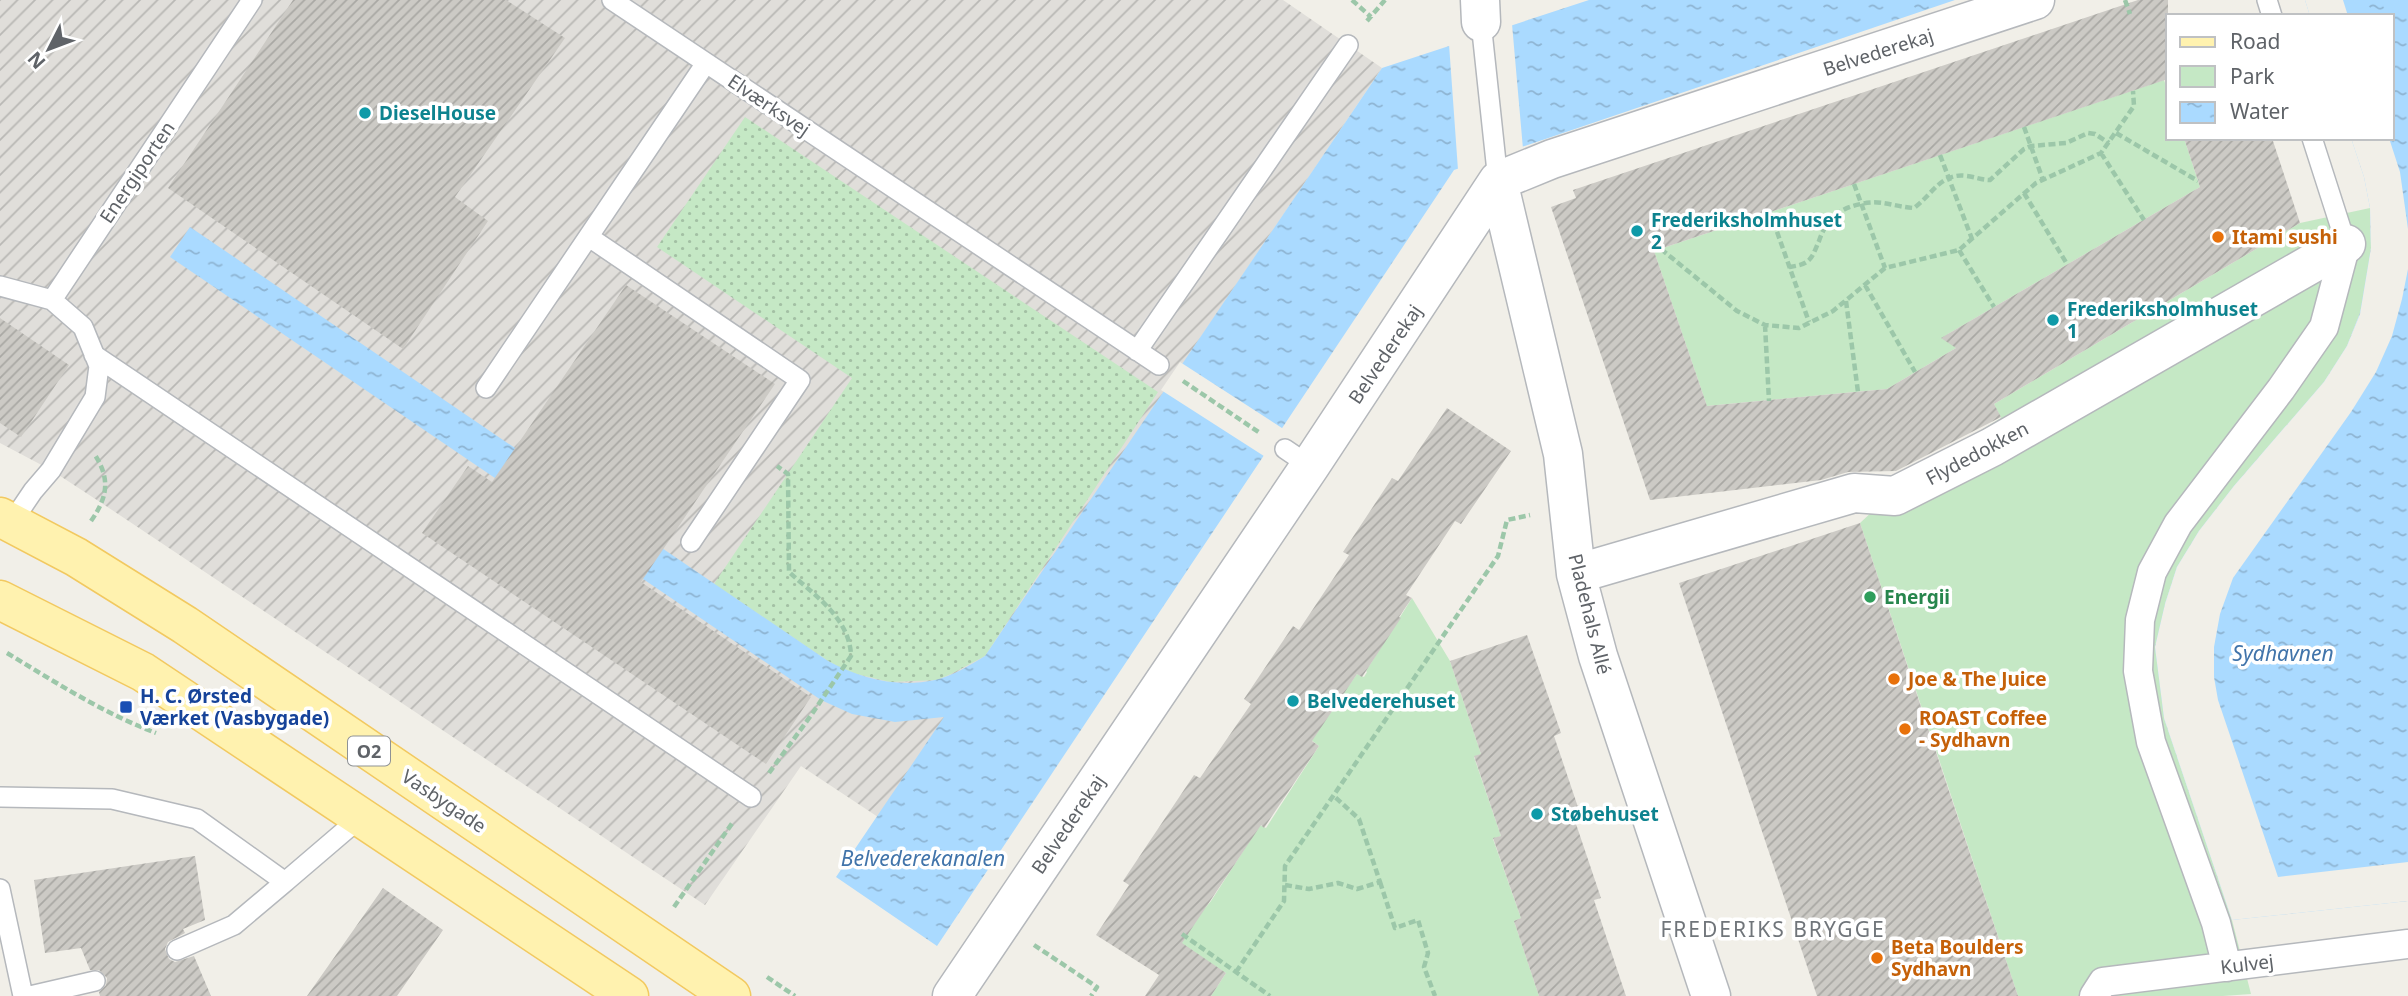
<svg xmlns="http://www.w3.org/2000/svg" width="2408" height="996" font-family="'Noto Sans',sans-serif">
  <style>
    .industrial { fill: url(#industrial-furrows) }
    .grass { fill: url(#grass-dots) }
    .park { fill: #c5e8c5 }
    .water { fill: url(#water-ripples) }
    .pier { fill: #f1efe8 }
    .building { fill: url(#building-hatch) }
    .lines { fill: none; stroke-linecap: round; stroke-linejoin: round }
    .service-casing { stroke: #b5b8bc; stroke-width: 22 }
    .pedestrian-casing { stroke: #b5b8bc; stroke-width: 31 }
    .minor-casing { stroke: #b5b8bc; stroke-width: 41 }
    .primary-casing { stroke: #f2c960; stroke-width: 41 }
    .path { stroke: #9cc7a9; stroke-width: 4.5; stroke-dasharray: 7 3.5; stroke-linecap: butt }
    .service { stroke: #fff; stroke-width: 19 }
    .pedestrian { stroke: #fff; stroke-width: 28 }
    .minor { stroke: #fff; stroke-width: 38 }
    .primary { stroke: #fff2af; stroke-width: 38 }
    .culture-dot { fill: #0f9aa8; stroke: #fff; stroke-width: 2.5 }
    .food-dot { fill: #e8710a; stroke: #fff; stroke-width: 2.5 }
    .leisure-dot { fill: #2e9e5b; stroke: #fff; stroke-width: 2.5 }
    .transit-dot { fill: #1a4fb4; stroke: #fff; stroke-width: 2.5 }
    .labels { text-anchor: middle; dominant-baseline: central; stroke-width: 7; stroke-linejoin: round; paint-order: stroke }
    .shield { fill: #fff; stroke: #8f9295; stroke-width: 2 }
    .shield-label { font-size: 18px; font-weight: bold; fill: #5f6368 }
    .street-label { font-size: 19px; fill: #5f6368; stroke: #fff }
    .culture-label { font-size: 19px; font-weight: bold; fill: #0d838f; stroke: #fff; text-anchor: start }
    .food-label { font-size: 19px; font-weight: bold; fill: #c56008; stroke: #fff; text-anchor: start }
    .leisure-label { font-size: 19px; font-weight: bold; fill: #27864d; stroke: #fff; text-anchor: start }
    .transit-label { font-size: 19px; font-weight: bold; fill: #164399; stroke: #fff; text-anchor: start }
    .water-label { font-size: 21px; font-style: italic; fill: #4174aa; stroke: #fff }
    .neighbourhood-label { font-size: 21px; letter-spacing: 2px; fill: #70757a; stroke: #fff }
  </style>
  <defs>
    <pattern id="industrial-furrows" width="10" height="10" patternUnits="userSpaceOnUse" patternTransform="scale(1.75)"><rect width="10" height="10" fill="#e0deda"/><path d="M-1 1l2-2M0 10L10 0M9 11l2-2" fill="none" stroke="#b9b8b5"/></pattern>
    <pattern id="grass-dots" width="8" height="8" patternUnits="userSpaceOnUse" patternTransform="scale(1.75)"><rect width="8" height="8" fill="#c5e8c5"/><path d="M2 2h.1M6 6h.1" fill="none" stroke="#a3c0a4" stroke-width="1.8" stroke-linecap="round"/></pattern>
    <pattern id="water-ripples" width="26" height="14" patternUnits="userSpaceOnUse" patternTransform="scale(1.75)"><rect width="26" height="14" fill="#aadaff"/><path d="M2 4q2-2 4 0t4 0M15 11q2-2 4 0t4 0" fill="none" stroke="#8eb4d2"/></pattern>
    <pattern id="building-hatch" width="6" height="6" patternUnits="userSpaceOnUse" patternTransform="scale(1.75)"><rect width="6" height="6" fill="#cccac5"/><path d="M-1 1l2-2M0 6l6-6M5 7l2-2" fill="none" stroke="#a9a8a4"/></pattern>
  </defs>
  <rect width="100%" height="100%" fill="#f1efe8"/>
  <path class="industrial" d="M0 0H1283L1382 68 878 817 801 766 705 905 103 504 51 470 0 443Z"/>
  <path class="grass" d="M745 117 1158 392 985 656 951 674 937 680 890 682 848 672 828 661 714 584 852 378 657 247Z"/>
  <path class="park" d="M2164 80 2168 92V138H2184L2200 187 1948 334 1956 348 1887 389 1707 406 1654 251Z
    M2370 208 2371 248 2367 283 2360 313 2347 346 2324 382 2234 486 2199 531 2177 567 2165 604 2164 718 2232 920 2251 994 2223 996H2018L1860 523 1919 468 2001 418 1994 404 2300 223Z
    M1412 598 1450 661 1481 754 1474 757 1501 836 1493 839 1521 918 1514 921 1539 996H1211L1226 973 1177 942 1211 901 1260 825 1266 828 1319 746 1310 739 1357 674 1364 677 1367 672 1366 671Z"/>
  <path class="water" d="M1589 0H1955L1454 170 937 946 836 877 944 717 895 722 852 714 821 700 170 257 190 227 828 661C861 679 898 688 935 680 953 676 970 665 985 656L1382 68Z
    M2305 0H2408V901L2232 920 2164 718 2155 647 2165 604 2177 567 2199 531 2234 486 2324 382 2347 346 2360 313 2371 248 2370 208 2364 177 2351 138H2392V16H2310Z"/>
  <path class="pier" d="M2305 0H2343L2348 16H2310Z
    M1512 24 1523 149 1458 170 1449 44Z
    M2351 138H2389L2400 172 2408 229V269L2402 299 2392 336 2376 372 2351 412 2233 578 2220 614 2214 647V677L2218 700 2278 877 2408 862V901L2232 920 2164 718 2155 647 2165 604 2177 567 2199 531 2234 486 2324 382 2347 346 2360 314 2371 248 2370 208 2364 177Z
    M1180 362 1285 430 1267 458 1161 390Z"/>
  <path class="building" d="M293 0H506L565 38 455 197 488 221 403 349 168 188Z
    M2138 0H2168V79L1654 251 1707 406 1887 389 1956 348 1941 338 2200 187 2184 138H2272L2300 223 1994 404 2001 417 1896 471 1848 472 1821 480 1650 500 1551 207 1576 198 1573 190Z
    M626 285 775 384 641 582 811 697 766 764 422 533 468 466 492 482Z
    M0 318 69 365 21 437 0 423Z
    M1447 408 1511 451 1461 524 1455 521 1406 595 1412 598 1399 617 1401 618 1362 677 1357 674 1312 741 1319 746 1264 828 1261 825 1182 943 1226 973 1211 996H1145L1159 975 1096 935 1129 885 1123 881 1194 775 1200 778 1251 704 1244 699 1293 626 1299 630 1349 555 1343 552 1392 478 1398 481Z
    M1860 523 1945 779 2018 996H1817L1679 583Z
    M1527 635 1561 733 1554 736 1581 816 1574 818 1601 898 1594 900 1626 996H1539L1514 921 1521 918 1493 838 1501 836 1474 756 1481 754 1450 661Z
    M195 856 205 920 183 929 185 933 168 942 165 949 169 959 175 962 194 956 211 996H100L99 992 106 985 107 978 99 970H90L81 948 45 953 34 880Z
    M383 888 443 930 397 996H307Z"/>
  <g class="lines">
    <g class="service-casing">
      <path id="service" d="M612 0 1159 365
        M2267 0 2272 16
        M1481 22 1498 181
        M2312 138 2346 244
        M589 237 800 380 691 542
        M0 286 52 300 252 0
        M1137 351 1348 45
        M94 355 751 797
        M486 388 706 63
        M1285 449 1310 466
        M12 522 33 491 51 470 95 397 99 366 83 327 52 300
        M0 797 112 799 197 819 285 882 361 817
        M0 889 23 996
        M177 950 234 925 285 882
        M30 996 95 981"/>
    </g>
    <g class="pedestrian-casing">
      <path id="pedestrian" d="M2227 967 2216 923 2151 742 2138 671 2140 620 2152 572 2178 524 2281 389 2324 327 2346 244
        M2094 996 2103 982 2408 944"/>
    </g>
    <g class="minor-casing">
      <path id="minor" d="M1480 0 1481 22
        M1498 181 1563 454 1576 574 1598 656 1711 996
        M1576 574 1854 493 1895 496 1992 447 2346 244
        M952 996 1310 466 1498 181 1552 159 2035 0"/>
    </g>
    <g class="primary-casing">
      <path id="primary" d="M0 517 76 557 185 625 731 996
        M0 600 143 672 629 996"/>
    </g>
    <path class="path" d="M1352 0 1371 17
      M2125 0 2130 14
      M1367 21 1385 0
      M2024 127 2043 180
      M2116 133 2198 181
      M2101 153 2144 220
      M1940 155 1972 239
      M1854 184 1885 268
      M2024 193 2067 264
      M1770 212 1809 322
      M1661 249 1737 311 1765 325 1799 328 1833 311 1885 268 1959 250 2036 183 2101 153 2134 106 2133 91
      M1959 250 1994 307
      M1789 267C1796 266 1804 265 1809 260 1814 255 1816 247 1819 241 1826 220 1839 208 1861 204 1880 199 1895 207 1914 208 1932 195 1941 172 1967 176 1975 177 1982 180 1990 180L2024 149 2031 146 2066 143 2088 133 2095 134 2109 143
      M1865 285 1915 372
      M1846 301 1858 392
      M1765 325 1769 401
      M1183 381 1260 433
      M91 521C107 498 111 480 95 455
      M7 653C55 682 103 713 156 733
      M769 773 812 714 851 656C850 618 814 595 789 572L788 474 777 466
      M1380 882 1395 928 1418 920 1428 953 1424 967 1435 996
      M1285 885 1309 889 1338 883 1357 889 1380 882 1359 819 1334 796
      M674 907 733 822
      M1182 934 1270 996
      M1034 945 1097 987 1091 996
      M1236 972 1284 901 1285 866 1498 556 1507 520 1530 515
      M767 977 795 996"/>
    <use href="#service" class="service"/>
    <use href="#pedestrian" class="pedestrian"/>
    <use href="#minor" class="minor"/>
    <use href="#primary" class="primary"/>
  </g>
  <g class="culture-dot">
    <circle cx="365" cy="113" r="7"/>
    <circle cx="1637" cy="231" r="7"/>
    <circle cx="2053" cy="320" r="7"/>
    <circle cx="1293" cy="701" r="7"/>
    <circle cx="1537" cy="814" r="7"/>
  </g>
  <g class="food-dot">
    <circle cx="2218" cy="237" r="7"/>
    <circle cx="1894" cy="679" r="7"/>
    <circle cx="1905" cy="729" r="7"/>
    <circle cx="1877" cy="958" r="7"/>
  </g>
  <circle class="leisure-dot" cx="1870" cy="597" r="7"/>
  <rect class="transit-dot" x="119" y="700" width="14" height="14" rx="3.5"/>
  <g class="labels">
    <rect class="shield" x="348" y="736.5" width="42" height="29" rx="5"/>
    <g class="shield-label">
      <text x="369" y="751">O2</text>
    </g>
    <g class="street-label">
      <text transform="translate(1878 52) rotate(-18)">Belvederekaj</text>
      <text transform="translate(769 105) rotate(34)">Elværksvej</text>
      <text transform="translate(137 172) rotate(-56)">Energiporten</text>
      <text transform="translate(1385 354) rotate(-56)">Belvederekaj</text>
      <text transform="translate(1977 453) rotate(-28)">Flydedokken</text>
      <text transform="translate(1590 614) rotate(76)">Pladehals Allé</text>
      <text transform="translate(444 801) rotate(34)">Vasbygade</text>
      <text transform="translate(1068 824) rotate(-56)">Belvederekaj</text>
      <text transform="translate(2247 964) rotate(-7)">Kulvej</text>
    </g>
    <g class="culture-label">
      <text x="379" y="113">DieselHouse</text>
      <text x="1651" y="220">Frederiksholmhuset<tspan x="1651" dy="22">2</tspan></text>
      <text x="2067" y="309">Frederiksholmhuset<tspan x="2067" dy="22">1</tspan></text>
      <text x="1307" y="701">Belvederehuset</text>
      <text x="1551" y="814">Støbehuset</text>
    </g>
    <g class="food-label">
      <text x="2232" y="237">Itami sushi</text>
      <text x="1908" y="679">Joe &amp; The Juice</text>
      <text x="1919" y="718">ROAST Coffee<tspan x="1919" dy="22">- Sydhavn</tspan></text>
      <text x="1891" y="947">Beta Boulders<tspan x="1891" dy="22">Sydhavn</tspan></text>
    </g>
    <g class="leisure-label">
      <text x="1884" y="597">Energii</text>
    </g>
    <g class="transit-label">
      <text x="140" y="696">H. C. Ørsted<tspan x="140" dy="22">Værket (Vasbygade)</tspan></text>
    </g>
    <g class="water-label">
      <text x="2283" y="653">Sydhavnen</text>
      <text x="923" y="858">Belvederekanalen</text>
    </g>
    <g class="neighbourhood-label">
      <text x="1773" y="929">FREDERIKS BRYGGE</text>
    </g>
  </g>
  <rect x="2166" y="14" width="228" height="126" fill="#ffffff" stroke="#bfc1c3" stroke-width="2"/>
  <rect x="2180" y="37" width="35" height="10" fill="#fff2af" stroke="#bfc1c3" stroke-width="2"/>
  <text x="2230" y="49" font-size="21" fill="#5f6368">Road</text>
  <rect x="2180" y="66" width="35" height="21" fill="#c5e8c5" stroke="#bfc1c3" stroke-width="2"/>
  <text x="2230" y="84" font-size="21" fill="#5f6368">Park</text>
  <rect x="2180" y="102" width="35" height="21" fill="url(#water-ripples)" stroke="#bfc1c3" stroke-width="2"/>
  <text x="2230" y="119" font-size="21" fill="#5f6368">Water</text>
  <g transform="translate(49 49) rotate(228)" stroke="#ffffff" stroke-width="5" paint-order="stroke">
  <path d="M0-5L12 26L0 18L-12 26Z" fill="#5f6368"/>
  <text y="-10" font-size="19" font-weight="bold" text-anchor="middle" fill="#5f6368">N</text>
  </g>
</svg>
